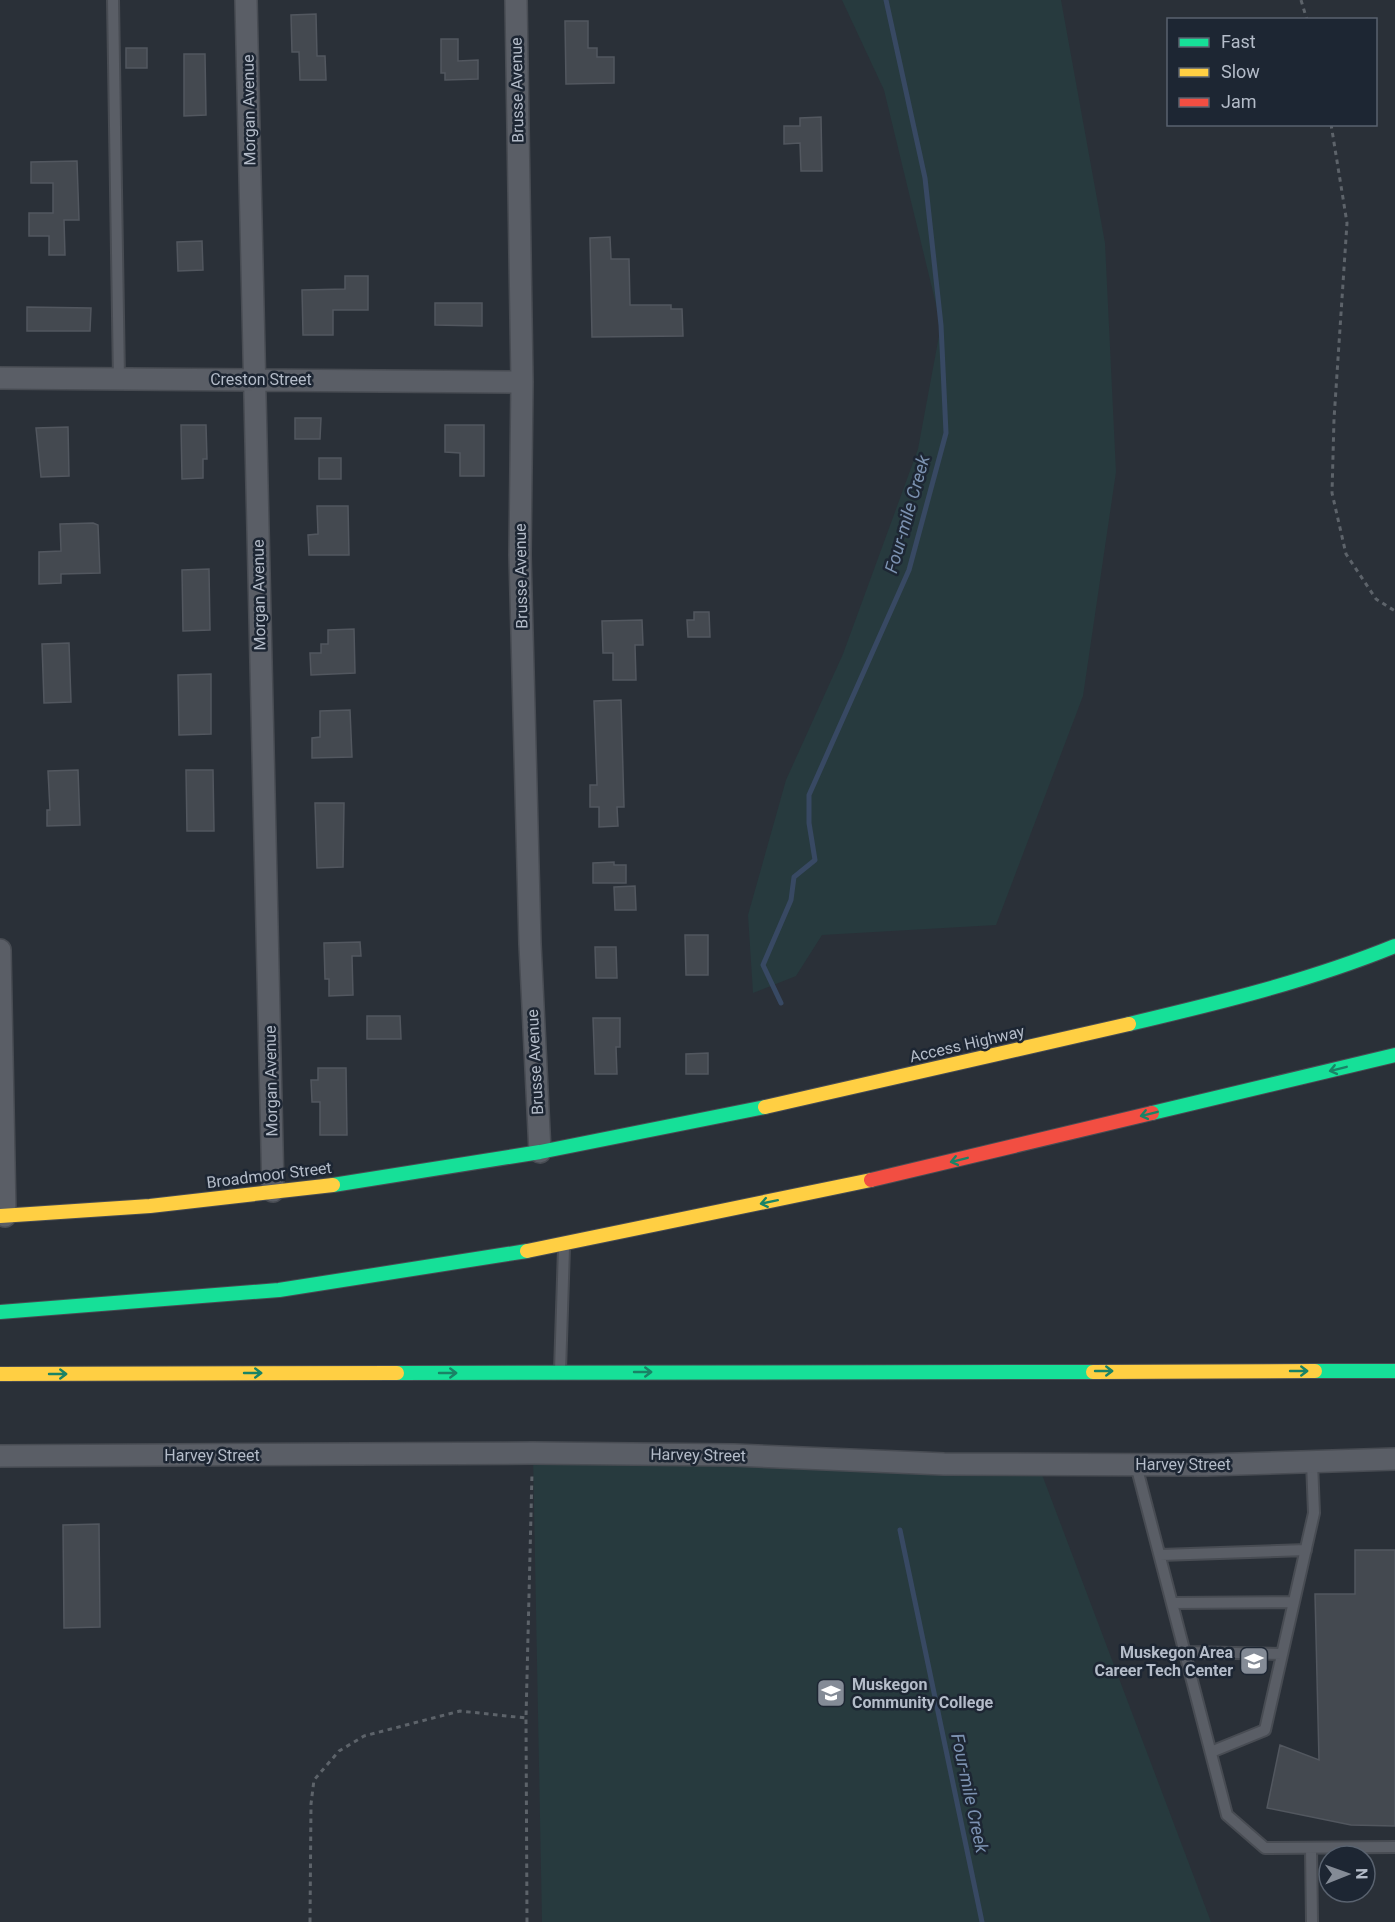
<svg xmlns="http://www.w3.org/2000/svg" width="1395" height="1922" font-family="Roboto,sans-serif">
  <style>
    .green { fill: #273a3e }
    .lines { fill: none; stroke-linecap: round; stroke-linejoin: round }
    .stream { stroke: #384963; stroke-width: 5 }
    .building { fill: #444950; stroke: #52575f; stroke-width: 1.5 }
    .lane-casing { stroke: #484c53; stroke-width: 14 }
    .street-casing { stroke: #484c53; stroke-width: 24 }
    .fast-casing { stroke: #484c53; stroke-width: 16 }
    .slow-casing { stroke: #484c53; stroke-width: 16 }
    .jam-casing { stroke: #484c53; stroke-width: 16 }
    .path { stroke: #5d636a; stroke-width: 3; stroke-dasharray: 4.5 4.5; stroke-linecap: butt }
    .lane { stroke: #5a5e66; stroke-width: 10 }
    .street { stroke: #5a5e66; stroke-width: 21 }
    .fast { stroke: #16e098; stroke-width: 14 }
    .slow { stroke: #ffcf43; stroke-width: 14 }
    .jam { stroke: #f24e42; stroke-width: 14 }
    .oneway { stroke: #1a8366 }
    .labels { text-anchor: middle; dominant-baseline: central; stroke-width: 5; stroke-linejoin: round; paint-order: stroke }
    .street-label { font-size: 16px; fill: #b4bcc9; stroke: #1d2633 }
    .poi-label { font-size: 16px; font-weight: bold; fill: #b4bcc9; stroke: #1d2633; text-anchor: end }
    .water-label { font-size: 18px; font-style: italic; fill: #7c92b1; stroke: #1d2633 }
  </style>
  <rect width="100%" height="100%" fill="#2a3038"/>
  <path class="green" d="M842 0H1061L1105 243 1116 472 1083 696 996 925 822 935 796 976 753 993 748 915 786 780 843 654 918 449 941 325 884 90Z
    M533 1453 1038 1464 1211 1922H542Z"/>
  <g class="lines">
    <path class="stream" d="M781 1003 763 965 791 900 794 877 815 860 809 823V795L909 570 946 433 941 325 925 178 886 0
      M900 1530 982 1922"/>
  </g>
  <path class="building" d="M316 14 317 56H325L326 80H300L299 52H292L291 15Z
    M565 21H588V48H597V57H614V83L566 84Z
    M441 39H458V61L478 60V79L445 80V73H441Z
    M126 48H147V68H126Z
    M184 54H205L206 115 184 116Z
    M821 117 822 171H801L800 143 784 144V126H800V118Z
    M77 161 79 220H64L65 255H49V236H29V213H53V183H31V162Z
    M610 237 611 259H629L630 305H671V309H682L683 336 592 337 590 238Z
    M202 241 203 270 178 271 177 242Z
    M345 276H368V310H333V335H303L302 290 345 289Z
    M435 303H482V326L435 325Z
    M27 307 91 308 90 331H27Z
    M295 418H321L320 439H295Z
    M181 425H206L207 459H203V478L182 479Z
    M445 425H484V476H460V453L445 452Z
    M68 427 69 476 41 477 36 428Z
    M319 458H341V479H319Z
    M317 506H348L349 555H309L308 535 318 534Z
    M93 523 98 525 100 573 61 574V583L39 584V552L61 551 60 524Z
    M209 569 210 630 183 631 182 570Z
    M694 612H709L710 637H688L687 620H694Z
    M642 620 643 645H635L636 680H613V653H603L602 621Z
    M354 629 355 673 311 675 310 653H321V644H328V630Z
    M69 643 71 702 44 703 42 644Z
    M211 674V734L179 735 178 675Z
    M621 700 624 807H617L618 826 599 827V807H590V785H597L594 701Z
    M350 710 352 757 312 758V738L320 737V711Z
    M78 770 80 825 47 826V810H50L48 771Z
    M186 770H213L214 831H187Z
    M315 803H344L343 867 317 868Z
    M614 862V865H626V883H593V863Z
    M635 886 636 910H615L614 887Z
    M685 935H708V975H686Z
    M360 942 361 956H352L353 995 329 996V979H325L324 943Z
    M595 947H616L617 978H596Z
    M367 1016H400L401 1039H367Z
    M593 1018H620V1047H616L617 1074H595Z
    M708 1053V1074H686V1054Z
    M318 1068H346L347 1135H320V1102H312L311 1080H318Z
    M99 1524 100 1627 64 1628 63 1525Z
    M1355 1550H1395V1826L1351 1825 1267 1808 1280 1745 1319 1760 1315 1594H1355Z"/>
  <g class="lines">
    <g class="lane-casing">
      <path id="lane" d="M113 0 119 379
        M560 1371 564 1248
        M1136 1465 1227 1815 1265 1848 1395 1847
        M1160 1555 1306 1550
        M1172 1603 1294 1602
        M1185 1652 1282 1654
        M1211 1752 1265 1730 1314 1513 1312 1462
        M1311 1848 1312 1922"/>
    </g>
    <g class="street-casing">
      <path id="street" d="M246 0 273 1191
        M516 0 522 382 520 555 530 944 540 1152
        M0 378 522 382
        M0 950 5 1216
        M0 1456 533 1453 734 1455 944 1464 1206 1465 1395 1459"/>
    </g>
    <g class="fast-casing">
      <path id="fast" d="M1129 1024C1218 1003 1309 981 1395 946
        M1152 1113 1395 1055
        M333 1185 540 1152 765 1107
        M0 1312 279 1290 527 1251
        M1315 1371H1395
        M397 1373 1093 1372"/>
    </g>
    <g class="slow-casing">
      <path id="slow" d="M765 1107 1129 1024
        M0 1216 150 1206 333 1185
        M527 1251 871 1180
        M1093 1372 1315 1371
        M0 1374 397 1373"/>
    </g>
    <g class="jam-casing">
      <path id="jam" d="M871 1180 1152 1113"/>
    </g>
    <path class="path" d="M1301 0 1307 20
      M1331 124 1347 223 1334 419 1332 493 1346 554 1376 599 1395 611
      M310 1922 311 1804 314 1780 339 1751 364 1736 460 1711 526 1718
      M527 1922 526 1718 532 1473"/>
    <use href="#lane" class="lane"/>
    <use href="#street" class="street"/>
    <use href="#fast" class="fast"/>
    <use href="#slow" class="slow"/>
    <use href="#jam" class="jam"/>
  </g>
  <defs><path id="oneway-shaft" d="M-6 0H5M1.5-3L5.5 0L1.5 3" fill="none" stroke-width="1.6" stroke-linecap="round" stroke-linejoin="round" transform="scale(1.5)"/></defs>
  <g class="oneway">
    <use href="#oneway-shaft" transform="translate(1338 1069) rotate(166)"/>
    <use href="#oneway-shaft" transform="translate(1149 1114) rotate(166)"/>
    <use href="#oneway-shaft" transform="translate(959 1160) rotate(166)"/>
    <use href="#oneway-shaft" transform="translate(769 1202) rotate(168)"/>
    <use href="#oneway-shaft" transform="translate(1104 1371)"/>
    <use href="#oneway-shaft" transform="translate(1299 1371)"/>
    <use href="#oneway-shaft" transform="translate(643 1372)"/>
    <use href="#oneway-shaft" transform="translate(253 1373)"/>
    <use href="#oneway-shaft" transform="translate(448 1373)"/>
    <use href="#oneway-shaft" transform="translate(58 1374)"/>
  </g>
  <defs>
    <g id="school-square" transform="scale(1.5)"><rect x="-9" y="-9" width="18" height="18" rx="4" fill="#848b96" stroke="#1d2633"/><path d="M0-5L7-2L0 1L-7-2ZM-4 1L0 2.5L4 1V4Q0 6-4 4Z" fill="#fff"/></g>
    <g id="university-square" transform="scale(1.5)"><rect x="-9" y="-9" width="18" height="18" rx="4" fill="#848b96" stroke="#1d2633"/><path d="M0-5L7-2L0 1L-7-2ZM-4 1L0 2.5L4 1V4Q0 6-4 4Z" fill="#fff"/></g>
  </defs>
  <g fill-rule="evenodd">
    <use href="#school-square" x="1254" y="1661"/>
    <use href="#university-square" x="831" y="1693"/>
  </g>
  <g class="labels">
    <g class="street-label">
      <text transform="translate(517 90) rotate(-91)">Brusse Avenue</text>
      <text transform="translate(249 110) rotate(-91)">Morgan Avenue</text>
      <text x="261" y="379">Creston Street</text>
      <text transform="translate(521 576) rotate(-91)">Brusse Avenue</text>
      <text transform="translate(259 595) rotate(-91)">Morgan Avenue</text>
      <text transform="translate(967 1044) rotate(-13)">Access Highway</text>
      <text transform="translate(535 1062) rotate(-93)">Brusse Avenue</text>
      <text transform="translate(271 1081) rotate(-91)">Morgan Avenue</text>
      <text transform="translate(269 1175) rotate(-7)">Broadmoor Street</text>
      <text x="212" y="1455">Harvey Street</text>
      <text transform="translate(698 1455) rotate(1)">Harvey Street</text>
      <text x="1183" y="1464">Harvey Street</text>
    </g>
    <g class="poi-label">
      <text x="1233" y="1652">Muskegon Area<tspan x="1233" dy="18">Career Tech Center</tspan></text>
      <text x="852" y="1684" text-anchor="start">Muskegon<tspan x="852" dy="18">Community College</tspan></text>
    </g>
    <g class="water-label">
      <text transform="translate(907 514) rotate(-74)">Four-mile Creek</text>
      <text transform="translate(970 1793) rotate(78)">Four-mile Creek</text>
    </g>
  </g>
  <rect x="1167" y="18" width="210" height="108" fill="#1d2633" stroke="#59626f" stroke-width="1.5"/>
  <rect x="1179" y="38" width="30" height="9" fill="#16e098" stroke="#59626f" stroke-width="1.5"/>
  <text x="1221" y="48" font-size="18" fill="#b4bcc9">Fast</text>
  <rect x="1179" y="68" width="30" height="9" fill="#ffcf43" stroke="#59626f" stroke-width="1.5"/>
  <text x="1221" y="78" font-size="18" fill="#b4bcc9">Slow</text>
  <rect x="1179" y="98" width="30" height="9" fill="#f24e42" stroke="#59626f" stroke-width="1.5"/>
  <text x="1221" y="108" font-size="18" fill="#b4bcc9">Jam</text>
  <g transform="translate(1347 1874) rotate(89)"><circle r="28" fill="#1d2633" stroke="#59626f" stroke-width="1.5"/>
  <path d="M0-4.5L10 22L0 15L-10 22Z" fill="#848b96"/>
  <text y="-9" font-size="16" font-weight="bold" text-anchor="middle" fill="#b4bcc9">N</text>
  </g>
</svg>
